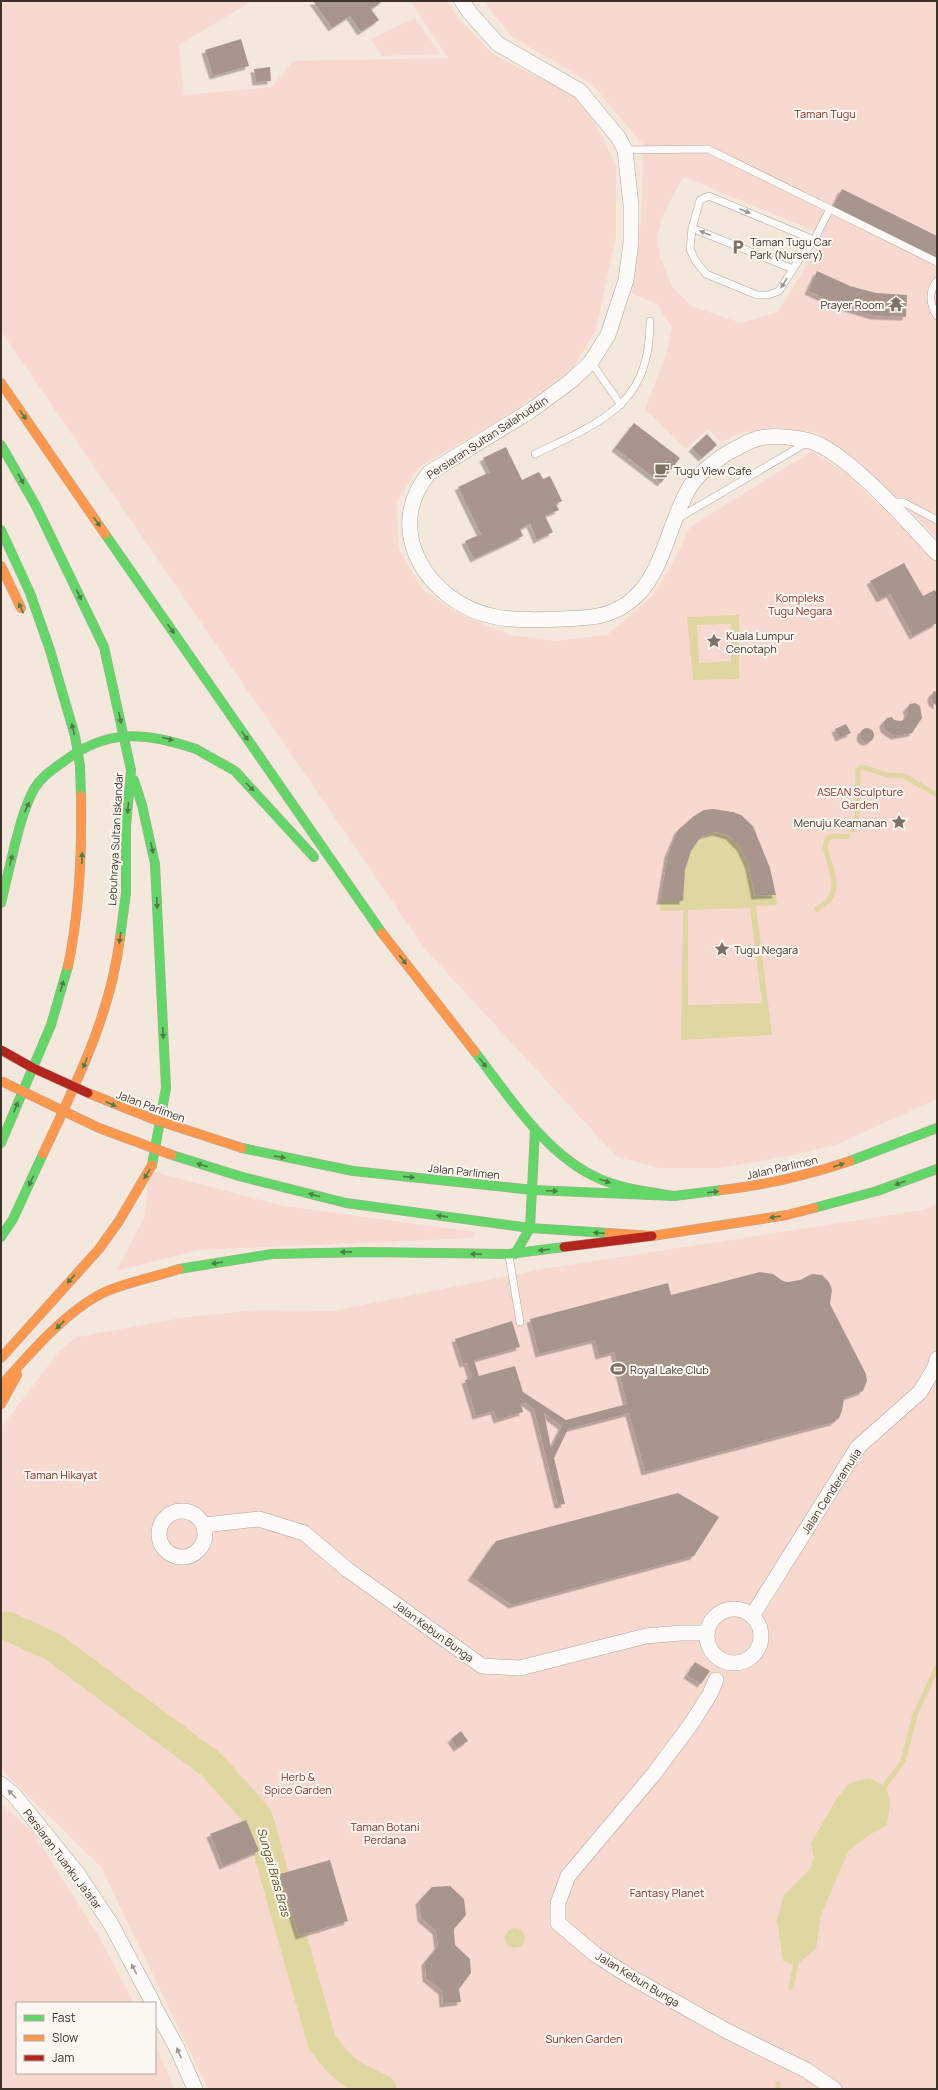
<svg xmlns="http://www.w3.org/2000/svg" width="938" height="2090" font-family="Manrope,sans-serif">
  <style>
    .green { fill: #f8d9d0; fill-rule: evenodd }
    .water { fill: #dfd6a1; fill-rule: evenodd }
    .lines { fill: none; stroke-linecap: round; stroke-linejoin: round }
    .stream { stroke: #dfd6a1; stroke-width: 5 }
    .river { stroke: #dfd6a1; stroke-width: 29 }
    .building { fill: #a8968c; fill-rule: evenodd; filter: url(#shadow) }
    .lane-casing { stroke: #b1a69c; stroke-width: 8 }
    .street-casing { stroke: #b1a69c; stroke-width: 16 }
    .fast-casing { stroke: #b1a69c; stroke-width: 10 }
    .slow-casing { stroke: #b1a69c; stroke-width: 10 }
    .jam-casing { stroke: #b1a69c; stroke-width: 10 }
    .lane { stroke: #fdfbfa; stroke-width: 7 }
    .street { stroke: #fdfbfa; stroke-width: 15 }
    .fast { stroke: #63d668; stroke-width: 9 }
    .slow { stroke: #ff974d; stroke-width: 9 }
    .jam { stroke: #b3261e; stroke-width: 9 }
    .fast-bridge-casing { stroke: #b1a69c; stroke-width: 10; stroke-linecap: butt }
    .slow-bridge-casing { stroke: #b1a69c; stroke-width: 10; stroke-linecap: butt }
    .jam-bridge-casing { stroke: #b1a69c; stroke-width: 10; stroke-linecap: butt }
    .fast-bridge { stroke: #63d668; stroke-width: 9 }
    .slow-bridge { stroke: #ff974d; stroke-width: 9 }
    .jam-bridge { stroke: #b3261e; stroke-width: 9 }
    .oneway { fill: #9e9791 }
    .oneway2 { fill: #4f7c45 }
    .labels { text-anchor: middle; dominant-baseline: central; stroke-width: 4; stroke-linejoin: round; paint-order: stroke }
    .park-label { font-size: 11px; fill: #852f26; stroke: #fdf7f2 }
    .poi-label { font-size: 11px; fill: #3e3328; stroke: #fdf7f2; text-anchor: start }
    .street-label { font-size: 11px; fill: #3e3328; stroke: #fdf7f2 }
    .water-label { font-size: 12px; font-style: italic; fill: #5a5420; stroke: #fdf7f2 }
  </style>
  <defs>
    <filter id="shadow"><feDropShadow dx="-3.5" dy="3.5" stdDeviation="0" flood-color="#0004"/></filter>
  </defs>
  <rect width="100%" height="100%" fill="#f4e7dc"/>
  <path class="green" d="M1 1H252L179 45 184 95 272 87 293 61 448 58 410 1H447L458 18 494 55 580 98 603 138 616 166V237L596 329 572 370 514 411 418 468 397 502 399 549 422 589 459 614 510 635 557 641 607 635 651 597 670 569 690 527 812 451 848 475 934 558 937 561V1099L838 1144 794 1155 721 1168H660L617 1157 425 949 1 331Z
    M484 1H937V539L917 517 861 465 818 433 776 427 740 433 721 442 708 429 686 449 645 409 666 355 672 328 657 304 632 294 641 220 643 145 592 84 511 36ZM684 177 825 235 778 312 741 323 691 306 672 287 660 257 657 237 662 218 674 193Z
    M415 18 440 54 382 56 371 39Z
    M150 1171 284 1206 475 1232 473 1238 199 1250 116 1271 144 1218Z
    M937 1204V2089H208L101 1867 1 1769V1428L59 1351 77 1337 181 1318 257 1310 333 1311 543 1269 923 1210Z
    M1 1804 33 1832 100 1939 134 2003H17V2073H155V2044L174 2089H1Z"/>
  <path class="water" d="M739 615V679L693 680 687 617ZM731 624V661L699 663 697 625Z
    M716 832C749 841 749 867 755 896L776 895 777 905 756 906 772 1035 681 1040 683 911H660V901L683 884C686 860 690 838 716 832ZM750 908 762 1003 688 1005V910Z
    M869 1778 886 1786 890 1803 887 1825 867 1836 848 1852 821 1915 816 1949 796 1965 783 1961 777 1920 784 1895 809 1870 814 1858 811 1843 837 1798 850 1783Z
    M505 1938a10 10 0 1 1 20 0a10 10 0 1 1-20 0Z"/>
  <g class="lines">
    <path class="stream" d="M859 768H866L887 775 904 776 937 795
      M853 830 857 819 858 770
      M817 909C857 888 812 849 830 837 836 834 842 838 848 836
      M881 1791 903 1761 915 1715 937 1667
      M791 1987 797 1960
      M778 2089V2084"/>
    <path class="river" d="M7 1626 53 1647 212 1765 258 1817 322 2042C342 2069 351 2076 382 2089"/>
  </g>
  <path class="building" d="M313 1H383L371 9 379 20 361 32 350 16 332 28Z
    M241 39 249 66 213 76 205 50Z
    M270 67 271 81 256 82 254 69Z
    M842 189 937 236V258L833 207Z
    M817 271 850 286 876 293 907 295 906 317 874 316 841 306 808 291Z
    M634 423 680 458 661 483 615 448Z
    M707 434 717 445 702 458 692 448Z
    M506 447 522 480 539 472 543 479 550 476 562 501 556 504 559 510 545 516 553 532 537 540 530 524 520 529 523 536 474 559 465 541 481 534 458 487 490 472 483 458Z
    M904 563 923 596 935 590 937 594V623L913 636 890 594 880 599 870 581Z
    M934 691 937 692V706L932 702 931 696Z
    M915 703 920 706 922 718 912 733 894 736 884 729 883 723 887 718 892 717 894 720 901 721 906 718 908 712 906 709 910 704Z
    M846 724 851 733 839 738 835 729Z
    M860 735a7 7 0 1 1 14 0a7 7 0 1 1-14 0Z
    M713 809 733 812 741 815 753 826 770 868 776 895 755 896 748 863 740 847 729 836 716 832 705 835 700 838 691 851 685 870 683 901H660L668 854 678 830 694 816 704 810Z
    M760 1272 773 1274 783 1281 788 1282 800 1280 812 1274 822 1275 829 1282 832 1290 830 1304 866 1374 867 1381 863 1391 844 1398 842 1411 839 1418 834 1422 645 1472 629 1413 568 1429 554 1458 565 1504 558 1505 534 1409 526 1403 521 1404 523 1412 497 1420 494 1411 476 1416 465 1380 472 1378 467 1363 463 1364 455 1339 512 1321 520 1347 474 1360 479 1376 515 1366 523 1392 566 1420 627 1404 614 1352 599 1356 595 1340 539 1354 530 1319 668 1283 671 1295ZM544 1413 562 1426 551 1448Z
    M678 1493 719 1517 694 1556 512 1605 471 1577 496 1541Z
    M695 1662 710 1671 701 1684 687 1675Z
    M461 1731 468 1741 457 1748 451 1739Z
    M246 1820 259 1851 223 1866 210 1834Z
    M330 1860 348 1921 299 1936 280 1874Z
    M450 1886 464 1899 466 1915 454 1929 455 1945 470 1959 471 1973 459 1989 461 2002 443 2004 442 1991 426 1978 425 1962 438 1946 436 1931 421 1918 419 1901 432 1887Z"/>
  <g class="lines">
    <g class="lane-casing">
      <path id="lane" d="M625 150 708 149 830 209 814 240 800 258 779 291 768 295H757L706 274 695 260 690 249 692 228 700 200 709 196 814 240
        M830 209 937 262
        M692 228 793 269
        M937 281C928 292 930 305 937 316
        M591 362 621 405
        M535 454C602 421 650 406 650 321
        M890 502H903L937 520
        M677 519 808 442
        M509 1256 520 1322"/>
    </g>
    <g class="street-casing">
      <path id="street" d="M462 1 470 13 498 44 580 91 618 137 625 150 631 205V243L626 280 608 335 591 362 571 381 530 411 429 473C381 531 430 605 496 617 517 621 541 620 562 619 587 618 607 618 628 603 665 576 667 523 691 485 699 473 722 455 735 449 743 445 752 439 760 438 775 435 795 437 810 441 847 452 909 523 937 553
        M159 1534a23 23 0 1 1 46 0a23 23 0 1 1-46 0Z
        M204 1525 259 1519 304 1533 348 1570 482 1666 520 1668 646 1636 681 1633H707
        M707 1636a27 27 0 1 1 54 0a27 27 0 1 1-54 0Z
        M752 1616 858 1447 920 1392 935 1367 937 1359
        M716 1680 710 1694 691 1724 653 1775 568 1876 558 1903V1923L596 1955 629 1976 727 2031 806 2070 834 2089
        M1 1784 14 1795 77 1873 111 1924 153 2003
        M155 2008 177 2048 195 2089"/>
    </g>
    <g class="fast-casing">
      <path id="fast" d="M1 445 36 506 104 647 131 770 126 826V893L120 938
        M1 530 30 593 50 650 75 736 80 766 81 796
        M105 534 382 933
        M196 749 235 771 314 857
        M134 780 142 805 155 864 166 1088 152 1165
        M1 903 15 844
        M475 1052C509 1096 546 1156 600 1179 623 1189 649 1192 674 1196
        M1 1143 51 1025 68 966
        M242 1148 353 1171 533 1190 674 1196 722 1190
        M850 1161 937 1128
        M239 1176 346 1203 530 1228 608 1233
        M814 1208 877 1191 937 1169
        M1 1237 13 1219 43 1154
        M515 1254 530 1228 535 1130
        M179 1269 272 1254 368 1252 509 1254 564 1247"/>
    </g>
    <g class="slow-casing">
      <path id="slow" d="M1 383 105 534
        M1 566 21 608
        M382 933 475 1052
        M68 966C80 910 82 854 81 796
        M43 1154C76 1083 110 1017 120 938
        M722 1190C767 1185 808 1175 850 1161
        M608 1233 652 1236 787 1215 814 1208
        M1 1358 99 1249 119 1221 152 1165
        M1 1386C28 1355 68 1309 105 1292 128 1282 155 1277 179 1269
        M1 1404 17 1375"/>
    </g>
    <g class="jam-casing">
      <path id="jam" d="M564 1247 652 1236"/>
    </g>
    <use href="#lane" class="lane"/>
    <use href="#street" class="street"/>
    <use href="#fast" class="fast"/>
    <use href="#slow" class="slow"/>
    <use href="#jam" class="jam"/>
    <g class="fast-bridge-casing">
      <path id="fast-bridge" d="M15 844C20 825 25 806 34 789 41 777 52 770 63 762 107 728 146 732 196 749
        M172 1155 239 1176"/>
    </g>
    <g class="slow-bridge-casing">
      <path id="slow-bridge" d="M1 1081 99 1128 172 1155
        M88 1093 153 1119 242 1148"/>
    </g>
    <g class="jam-bridge-casing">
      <path id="jam-bridge" d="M1 1050 33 1068 88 1093"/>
    </g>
    <use href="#fast-bridge" class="fast-bridge"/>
    <use href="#slow-bridge" class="slow-bridge"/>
    <use href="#jam-bridge" class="jam-bridge"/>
  </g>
  <defs><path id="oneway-solid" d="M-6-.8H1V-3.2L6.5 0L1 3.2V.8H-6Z"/></defs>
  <g class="oneway">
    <use href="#oneway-solid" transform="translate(745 211) rotate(23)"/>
    <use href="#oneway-solid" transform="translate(705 233) rotate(-158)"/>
    <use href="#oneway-solid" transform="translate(784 283) rotate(122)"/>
    <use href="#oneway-solid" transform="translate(12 1794) rotate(-135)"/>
    <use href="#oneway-solid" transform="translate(134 1969) rotate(-117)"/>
    <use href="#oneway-solid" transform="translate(179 2053) rotate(-114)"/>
  </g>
  <g class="oneway2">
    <use href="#oneway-solid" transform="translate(23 415) rotate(55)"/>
    <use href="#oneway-solid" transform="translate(21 479) rotate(60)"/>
    <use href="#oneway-solid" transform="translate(97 522) rotate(55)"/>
    <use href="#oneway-solid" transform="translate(79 595) rotate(64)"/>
    <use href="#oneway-solid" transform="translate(21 608) rotate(-115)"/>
    <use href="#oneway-solid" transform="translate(171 629) rotate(55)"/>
    <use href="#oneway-solid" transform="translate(120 718) rotate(78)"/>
    <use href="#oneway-solid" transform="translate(73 729) rotate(-104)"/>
    <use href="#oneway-solid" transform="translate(245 736) rotate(55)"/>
    <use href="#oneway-solid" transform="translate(168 739) rotate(16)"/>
    <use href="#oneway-solid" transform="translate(250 787) rotate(45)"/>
    <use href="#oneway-solid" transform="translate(27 807) rotate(-64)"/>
    <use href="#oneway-solid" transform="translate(128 808) rotate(94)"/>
    <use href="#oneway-solid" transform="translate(152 848) rotate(77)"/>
    <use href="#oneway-solid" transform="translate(82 858) rotate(-87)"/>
    <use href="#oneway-solid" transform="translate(11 860) rotate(-76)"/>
    <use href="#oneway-solid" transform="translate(157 903) rotate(87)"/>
    <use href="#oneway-solid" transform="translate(120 938) rotate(98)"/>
    <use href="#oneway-solid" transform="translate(403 960) rotate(52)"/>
    <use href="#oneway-solid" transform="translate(62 986) rotate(-74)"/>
    <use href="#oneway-solid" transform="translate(163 1033) rotate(87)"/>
    <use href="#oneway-solid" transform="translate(85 1063) rotate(112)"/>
    <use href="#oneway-solid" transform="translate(483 1063) rotate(52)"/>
    <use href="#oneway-solid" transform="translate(111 1104) rotate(24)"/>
    <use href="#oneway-solid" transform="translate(16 1107) rotate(-67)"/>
    <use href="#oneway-solid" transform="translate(280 1157) rotate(11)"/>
    <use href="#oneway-solid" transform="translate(202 1165) rotate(-163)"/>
    <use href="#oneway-solid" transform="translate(839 1165) rotate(-18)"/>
    <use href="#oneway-solid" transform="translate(147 1174) rotate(122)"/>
    <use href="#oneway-solid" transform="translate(409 1177) rotate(6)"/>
    <use href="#oneway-solid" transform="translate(31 1181) rotate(115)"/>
    <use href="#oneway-solid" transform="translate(605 1181) rotate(20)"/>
    <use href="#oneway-solid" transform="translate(900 1183) rotate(160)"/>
    <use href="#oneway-solid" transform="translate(552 1191) rotate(3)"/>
    <use href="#oneway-solid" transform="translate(713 1192) rotate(-7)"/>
    <use href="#oneway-solid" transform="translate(314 1195) rotate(-165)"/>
    <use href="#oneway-solid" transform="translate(442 1216) rotate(-172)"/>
    <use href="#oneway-solid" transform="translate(775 1217) rotate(171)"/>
    <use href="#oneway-solid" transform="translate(599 1233) rotate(-176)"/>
    <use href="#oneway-solid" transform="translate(544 1250) rotate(173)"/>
    <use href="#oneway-solid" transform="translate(346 1252) rotate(179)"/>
    <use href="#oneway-solid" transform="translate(476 1254) rotate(-179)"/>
    <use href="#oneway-solid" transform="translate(217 1263) rotate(171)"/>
    <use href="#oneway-solid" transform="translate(71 1279) rotate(133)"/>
    <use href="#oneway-solid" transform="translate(60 1325) rotate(137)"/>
  </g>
  <defs>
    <g id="parking-bare" transform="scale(1.2)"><path d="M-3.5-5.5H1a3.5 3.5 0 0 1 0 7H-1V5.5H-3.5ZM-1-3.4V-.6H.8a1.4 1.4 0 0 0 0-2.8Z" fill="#7e7267" stroke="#fdf7f2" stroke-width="2.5" paint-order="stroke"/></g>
    <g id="temple-bare" transform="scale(1.2)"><path d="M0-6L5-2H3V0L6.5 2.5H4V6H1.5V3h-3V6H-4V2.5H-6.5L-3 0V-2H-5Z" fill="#7e7267" stroke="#fdf7f2" stroke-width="2.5" paint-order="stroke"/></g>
    <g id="cafe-bare" transform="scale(1.2)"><path d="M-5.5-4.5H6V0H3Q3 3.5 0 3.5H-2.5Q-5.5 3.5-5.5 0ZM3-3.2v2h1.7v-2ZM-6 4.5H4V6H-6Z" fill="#7e7267" stroke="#fdf7f2" stroke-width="2.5" paint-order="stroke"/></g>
    <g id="sight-bare" transform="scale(1.2)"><path d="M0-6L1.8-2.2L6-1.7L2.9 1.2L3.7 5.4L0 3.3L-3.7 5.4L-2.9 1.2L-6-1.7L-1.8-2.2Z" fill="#7e7267" stroke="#fdf7f2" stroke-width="2.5" paint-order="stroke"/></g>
    <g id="stadium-bare" transform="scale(1.2)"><path d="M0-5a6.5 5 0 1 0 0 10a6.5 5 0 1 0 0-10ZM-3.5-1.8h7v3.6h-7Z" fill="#7e7267" stroke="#fdf7f2" stroke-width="2.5" paint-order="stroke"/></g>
  </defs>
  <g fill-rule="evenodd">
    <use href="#parking-bare" x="738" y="247"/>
    <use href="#temple-bare" x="896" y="304"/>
    <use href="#cafe-bare" x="662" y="470"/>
    <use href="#sight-bare" x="714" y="641"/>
    <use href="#sight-bare" x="899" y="822"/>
    <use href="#sight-bare" x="722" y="949"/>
    <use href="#stadium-bare" x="618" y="1369"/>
  </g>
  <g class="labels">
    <g class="park-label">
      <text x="825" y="113">Taman Tugu</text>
      <text x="800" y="597">Kompleks<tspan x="800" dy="13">Tugu Negara</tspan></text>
      <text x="860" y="791">ASEAN Sculpture<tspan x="860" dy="13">Garden</tspan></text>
      <text x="61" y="1474">Taman Hikayat</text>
      <text x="298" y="1776">Herb &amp;<tspan x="298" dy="13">Spice Garden</tspan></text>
      <text x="385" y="1826">Taman Botani<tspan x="385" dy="13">Perdana</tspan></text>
      <text x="667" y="1892">Fantasy Planet</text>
      <text x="584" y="2038">Sunken Garden</text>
    </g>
    <g class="poi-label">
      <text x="750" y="241">Taman Tugu Car<tspan x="750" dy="13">Park (Nursery)</tspan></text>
      <text x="884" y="304" text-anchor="end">Prayer Room</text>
      <text x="674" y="470">Tugu View Cafe</text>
      <text x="726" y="635">Kuala Lumpur<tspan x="726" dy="13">Cenotaph</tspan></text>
      <text x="887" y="822" text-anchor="end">Menuju Keamanan</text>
      <text x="734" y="949">Tugu Negara</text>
      <text x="630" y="1369">Royal Lake Club</text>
    </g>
    <g class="street-label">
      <text transform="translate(487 437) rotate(-33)">Persiaran Sultan Salahuddin</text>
      <text transform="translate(115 839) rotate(-87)">Lebuhraya Sultan Iskandar</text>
      <text transform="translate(151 1106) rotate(20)">Jalan Parlimen</text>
      <text transform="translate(782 1167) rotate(-13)">Jalan Parlimen</text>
      <text transform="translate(464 1171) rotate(6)">Jalan Parlimen</text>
      <text transform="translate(831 1491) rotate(-57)">Jalan Cenderamulia</text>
      <text transform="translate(434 1631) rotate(36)">Jalan Kebun Bunga</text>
      <text transform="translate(63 1859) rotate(53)">Persiaran Tuanku Ja'afar</text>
      <text transform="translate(638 1979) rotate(31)">Jalan Kebun Bunga</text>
    </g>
    <g class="water-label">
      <text transform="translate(274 1872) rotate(74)">Sungai Bras Bras</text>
    </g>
  </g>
  <rect width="938" height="2090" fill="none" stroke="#3e3328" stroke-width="4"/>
  <rect x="16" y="2002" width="140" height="72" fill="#fdf7f2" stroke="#b1a9a1"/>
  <rect x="24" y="2015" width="20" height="6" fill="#63d668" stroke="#b1a9a1"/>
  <text x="52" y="2022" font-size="12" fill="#3e3328">Fast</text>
  <rect x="24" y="2035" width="20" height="6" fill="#ff974d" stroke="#b1a9a1"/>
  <text x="52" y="2042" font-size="12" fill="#3e3328">Slow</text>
  <rect x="24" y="2055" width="20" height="6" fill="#b3261e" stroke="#b1a9a1"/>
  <text x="52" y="2062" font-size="12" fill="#3e3328">Jam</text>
</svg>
